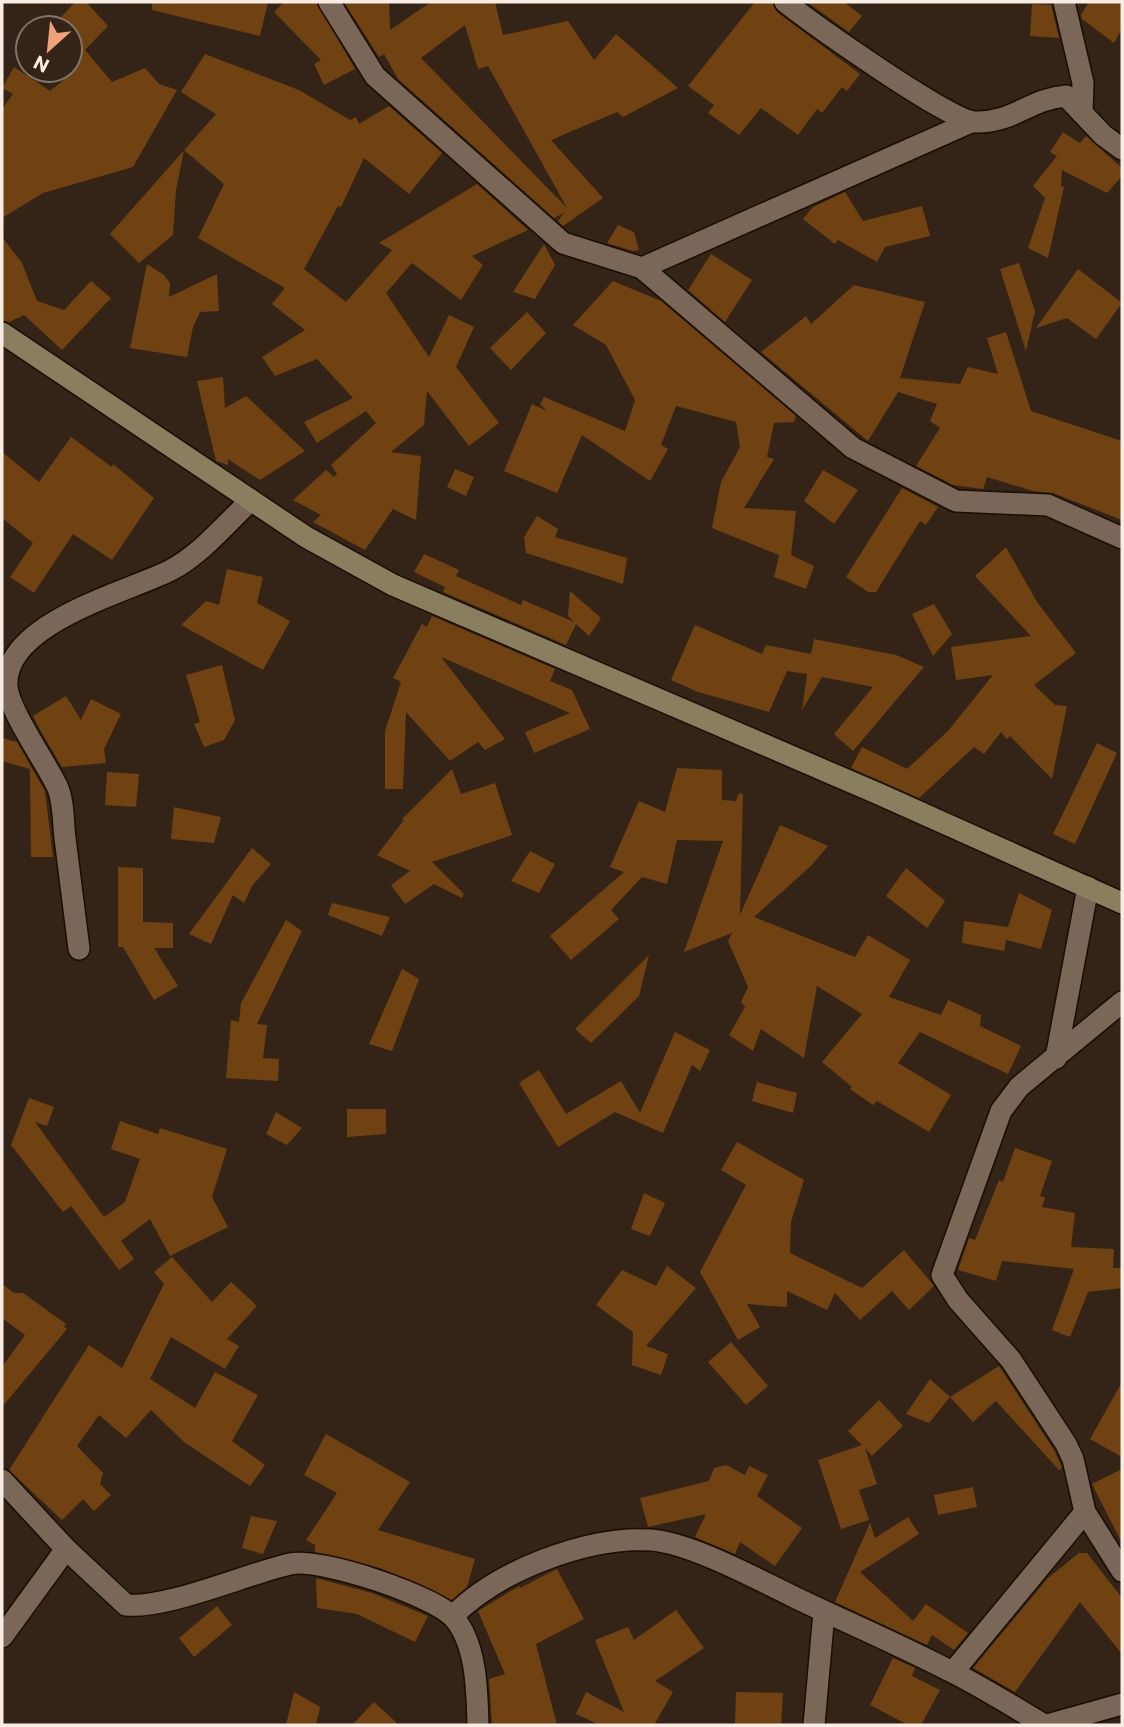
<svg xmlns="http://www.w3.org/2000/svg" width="1124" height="1727" font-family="Commissioner,sans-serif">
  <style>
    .building { fill: #714211; fill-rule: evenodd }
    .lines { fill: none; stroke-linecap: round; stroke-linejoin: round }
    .street-casing { stroke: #1a0d02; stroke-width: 24 }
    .secondary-casing { stroke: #1a0d02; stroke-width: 24 }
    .street { stroke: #7a6758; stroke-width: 21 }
    .secondary { stroke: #897e5e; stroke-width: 21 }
  </style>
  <rect width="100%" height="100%" fill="#332417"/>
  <path class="building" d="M75 2H86L108 26 85 50 112 82 145 68 159 84 177 90 133 167 43 193 2 218V109L13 94 2 88 14 67 50 91 70 75V28H51Z
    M152 2H268L260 36 152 10Z
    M284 2H316L355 69 324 85 314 64 321 60 274 12Z
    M344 2H389L390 30 431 2H495L503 35 568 21 594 60 616 34 678 88 623 117 617 112 551 140 603 198 563 226 558 221 564 213 554 218 398 79 384 54 379 57ZM465 25 478 69 488 66 567 208 421 58Z
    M755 2H772L777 12 860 74 847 91 842 87 822 113 817 109 798 135 761 108 739 135 708 113 714 105 688 86Z
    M807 2H844L862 16 849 32Z
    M1089 2H1122V29L1114 43 1082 19 1081 15Z
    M1032 4 1051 5 1059 38 1030 36Z
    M205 54 299 90 350 120 356 117 359 124 389 106 442 153 409 194 364 158 341 207 338 206 304 269 346 302 392 250 379 243 477 184 528 230 472 256 483 265 461 300 412 263 386 293 429 357 449 315 474 327 456 367 499 423 469 446 427 391 424 425 391 452 421 456 416 520 393 509 365 550 313 522 321 515 293 500 326 470 334 477 337 474 331 465 376 423 366 411 317 443 304 422 353 398 317 359 275 376 262 357 305 330 272 304 285 288 198 238 224 184 184 150 176 190 173 235 139 263 110 234 216 114 181 92Z
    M1063 132 1080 143 1086 136 1122 168V176L1107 193 1062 170 1061 186 1064 187 1048 258 1028 248 1045 198 1033 186 1057 156 1050 152Z
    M845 192 863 221 922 206 930 236 885 247 877 262 838 240 835 244 803 219 813 207Z
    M618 225 634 232 639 250 633 251 607 243Z
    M2 237 22 263 37 301 64 310 91 281 111 298 62 350 24 315 9 322 2 320Z
    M544 244 555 265 535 299 513 292Z
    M711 254 752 280 725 322 688 290Z
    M1019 263 1035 311 1026 351 1000 269Z
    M147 264 164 275 170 283 169 297 217 274 219 311 200 312 193 327 187 357 130 348Z
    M1078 269 1122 303 1096 339 1067 318 1036 328Z
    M613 281 661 301 796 416 794 422 774 423 767 457 774 459 744 508 796 511 791 555 814 566 806 589 774 577 779 555 712 528 721 482 740 447 736 422 676 406 661 445 668 449 650 481 582 435 557 493 504 471 532 404 547 411 540 404 544 397 625 431 635 400 606 345 573 325Z
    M854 285 925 302 900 378 960 384 968 367 998 374 987 338 1006 332 1031 411 1122 441V520L1053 493 1033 491 987 477 983 489 953 485 916 466 940 428 930 421 937 404 898 392 868 441 761 352 806 316 811 324Z
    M527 312 546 333 511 370 490 348Z
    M223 377 225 408 246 396 305 451 260 480 228 459V465L216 461 197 381Z
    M71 437 112 467 113 464 154 498 112 560 73 534 34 593 10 577 33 543 2 518V452L39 482Z
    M455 469 474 477 466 496 447 487Z
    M823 470 858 490 834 524 804 501Z
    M902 488 938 507 926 525 920 521 876 592H868L846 577Z
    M537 516 558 529 555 537 627 558 623 584 526 553 524 537Z
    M1006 547 1037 602 1076 653 1034 685 1055 705 1067 706 1052 779 1010 736 1007 739 1001 732 984 754 974 747 919 798 851 768 862 747 907 769 948 731 993 675 956 680 951 647 1031 636 975 576Z
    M424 554 459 570 456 576 521 605 523 600 574 622 568 616 570 591 601 618 589 636 576 624 566 645 443 592 445 587 414 572Z
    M227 569 263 577 257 603 290 621 263 670 181 625 206 601 219 605Z
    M934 604 952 634 933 656 912 614Z
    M432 616 555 669 550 681 572 690 590 729 534 753 525 732 570 713 441 657 505 739 485 750 478 742 450 761 406 712 403 789H385V731L401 682 393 678 422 624 427 627Z
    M695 625 762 654 766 645 811 654 814 639 896 655 924 667 853 751 834 734 873 687 822 677 802 710 807 674 787 671 769 712 698 692 671 680Z
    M222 665 235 720 224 740 204 747 194 724 200 722 186 675Z
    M66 696 81 720 91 699 121 714 104 749 106 763 62 767 40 730 33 716Z
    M2 738 17 742 45 791 53 857H31L30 769 2 761Z
    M1097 743 1117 753 1075 844 1053 834Z
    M677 768 722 770V800L736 801 739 793 743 794 740 915 780 825 828 846 811 866 754 917 855 957 868 935 910 960 889 997 941 1015 948 1000 981 1015 980 1026 1021 1046 1008 1074 920 1032 898 1063 951 1095 929 1132 877 1101 873 1105 850 1089 852 1087 822 1062 862 1014 817 986 804 1058 761 1029 753 1051 729 1035 745 1007 741 1002 748 987 728 941 732 933 684 952 723 841 677 840 667 884 642 877 611 910 619 919 571 960 550 936 624 872 610 867 639 801 665 812Z
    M452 769 461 794 495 783 512 835 432 862 464 894 462 898 434 884 405 904 391 885 410 871 377 855 404 820 402 819Z
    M107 772 139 774 136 807 105 805Z
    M174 807 221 817 214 843 171 839Z
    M252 848 271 864 252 886 244 903 233 895 211 944 189 934Z
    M530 851 555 864 539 893 511 881Z
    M118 867 143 868V922L173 923V948H154L178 986 154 1000 123 947H118Z
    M906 868 945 901 927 928 886 896Z
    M1019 893 1052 910 1041 949 1006 940 1004 951 962 943 964 921 1008 927Z
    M332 903 390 917 382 936 328 915Z
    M286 920 302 931 257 1024 267 1025 263 1058 279 1059 278 1081 226 1078 231 1020 239 1022 241 1003Z
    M649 955 639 996 591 1043 575 1029Z
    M402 969 419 979 392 1051 369 1044Z
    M675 1032 710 1050 700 1071 692 1065 663 1133 615 1112 558 1147 519 1083 539 1070 566 1114 621 1081 640 1113Z
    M757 1082 797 1093 793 1113 752 1101Z
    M29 1098 54 1107 47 1126 35 1122 104 1217 125 1202 140 1159 111 1149 120 1121 158 1134 160 1128 227 1149 212 1197 228 1227 170 1256 150 1219 121 1241 134 1259 119 1270 71 1206 63 1212 11 1145Z
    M347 1109H386V1134L347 1137Z
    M276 1112 302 1128 287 1145 266 1134Z
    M737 1142 804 1180 791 1222 790 1253 862 1288 904 1250 934 1286 909 1310 892 1291 860 1320 835 1293 827 1310 787 1291V1307L747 1304 760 1327 738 1340 700 1272 746 1185 721 1170Z
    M1015 1148 1052 1161 1040 1196 1045 1198 1042 1207 1075 1213 1071 1247 1114 1249 1113 1268H1122V1288L1088 1292 1070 1337 1052 1330 1074 1269 1002 1261 996 1281 958 1270 969 1238 975 1240 999 1180 1003 1182Z
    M644 1193 665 1203 650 1236 631 1229Z
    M172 1257 212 1302 231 1282 257 1306 227 1339 239 1346 225 1369 171 1337 150 1379 195 1408 215 1372 258 1395 232 1441 265 1465 250 1486 184 1442 151 1410 126 1438 99 1415 77 1446 103 1473 100 1484 111 1495 94 1511 83 1499 62 1520 9 1470 89 1345 122 1368 164 1284 154 1272Z
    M667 1266 696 1288 646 1346 668 1354 661 1375 632 1365 633 1332 596 1305 622 1270 656 1286Z
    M2 1284 14 1293H23L66 1324 64 1327 67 1329 2 1407V1367L25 1335 2 1318Z
    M731 1342 768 1386 746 1405 708 1362Z
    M999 1366 1054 1450 1062 1468 1059 1470 996 1401 973 1422 950 1397Z
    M930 1379 950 1397 929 1423 906 1414Z
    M1122 1382V1457L1090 1439Z
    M879 1400 903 1426 872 1456 865 1448 877 1484 859 1490 869 1520 841 1529 818 1460 862 1445 848 1431Z
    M326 1434 410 1482 378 1530 475 1559 467 1587 452 1600 380 1568 315 1552V1545L306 1540 337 1493 304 1475Z
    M726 1465 745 1475 749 1466 768 1475 757 1496 802 1528 775 1566 740 1542 735 1554 695 1537 706 1514 648 1527 640 1498 709 1481 714 1468Z
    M1122 1469V1543L1092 1484Z
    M973 1487 977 1507 938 1515 934 1495Z
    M251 1516 277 1521 263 1554 242 1548Z
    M908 1517 919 1534 860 1572 913 1621 926 1604 968 1633 954 1650 932 1635 927 1645 835 1602 870 1523 875 1538Z
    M1079 1553H1087L1122 1598V1654L1080 1602 1015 1692 973 1668 1048 1578Z
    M557 1569 584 1619 536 1644 557 1725H492L489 1679 505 1674 478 1611 519 1586 520 1588Z
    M316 1578 372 1593 428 1616 415 1642 357 1614 317 1608Z
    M217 1606 232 1625 194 1657 179 1638Z
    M676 1610 704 1648 655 1681 673 1692 654 1725H600L576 1714 586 1692 624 1712 595 1640 628 1627 634 1640Z
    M893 1658 915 1668 912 1676 940 1690 921 1725H908L870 1705Z
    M294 1692 320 1707 316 1725H286Z
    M736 1692 783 1693 781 1725H735Z
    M374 1702 399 1725H352Z"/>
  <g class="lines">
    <g class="street-casing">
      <path id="street" d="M329 2 375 76 563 243 642 268 853 448 956 501 1048 505 1122 538
        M785 2C812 23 949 121 975 122 1014 123 1029 99 1066 96L1103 135 1122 149
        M1064 2 1083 83 1082 113
        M642 268 971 122
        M79 949C74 912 70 875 65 838 63 822 64 801 57 786 46 763 9 710 7 687 2 623 128 592 171 570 201 554 226 524 251 500
        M1122 1002 1019 1087 1001 1111 942 1275 958 1300 1011 1360 1066 1444 1073 1459 1085 1512 1122 1571
        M1056 1058 1088 887
        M2 1480 66 1549 126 1605C167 1609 246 1574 290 1564 320 1557 435 1596 454 1618 477 1645 477 1692 478 1725
        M453 1616C497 1571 587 1536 651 1540 691 1543 757 1579 794 1597 846 1622 900 1645 952 1672 984 1688 1014 1707 1044 1725
        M2 1637 66 1549
        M953 1672 1085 1512
        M814 1725 824 1612
        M1047 1725 1122 1704"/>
    </g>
    <g class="secondary-casing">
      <path id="secondary" d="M2 333 306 537 393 585 879 794 1122 903"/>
    </g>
    <use href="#street" class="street"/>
    <use href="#secondary" class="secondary"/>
  </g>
  <rect width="1124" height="1727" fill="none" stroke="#f8ede4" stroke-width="7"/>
  <g transform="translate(49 49) rotate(207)"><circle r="33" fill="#332417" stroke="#827469" stroke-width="2"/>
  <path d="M0-5L12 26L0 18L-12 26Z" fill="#f0a27a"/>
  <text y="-10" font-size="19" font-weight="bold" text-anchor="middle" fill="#f8ede4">N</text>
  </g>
</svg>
